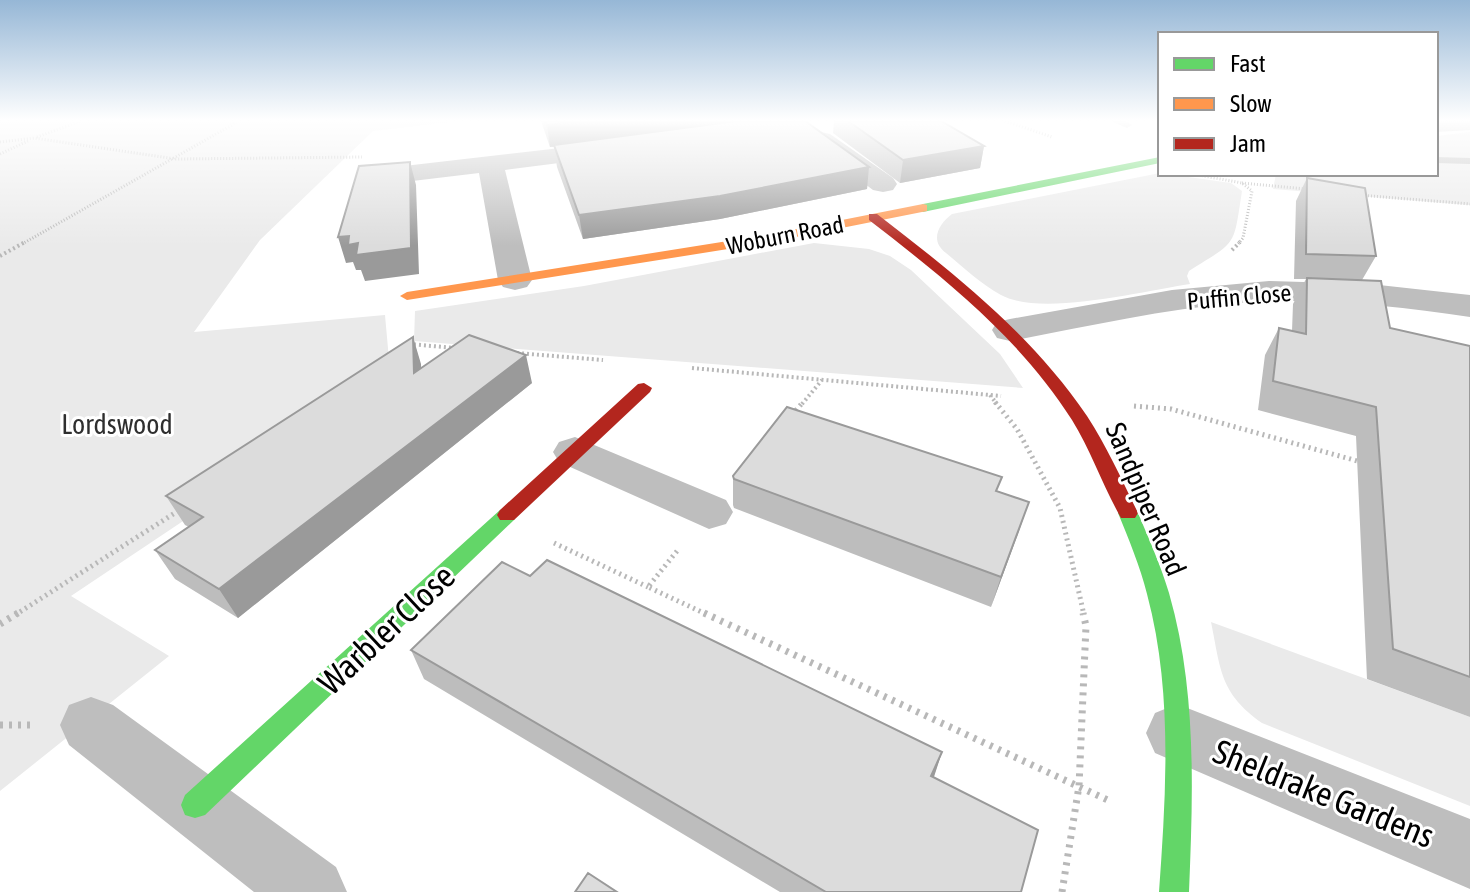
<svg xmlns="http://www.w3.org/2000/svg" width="1470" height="892" font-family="'Asap Condensed',sans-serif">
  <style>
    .green { fill: #eaeaea }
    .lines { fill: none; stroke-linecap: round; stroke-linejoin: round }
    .stream { fill: #bcbcbc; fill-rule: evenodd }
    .path-far3 { stroke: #b8b8b8; stroke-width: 3; stroke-dasharray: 1 2; stroke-linecap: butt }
    .path-far2 { stroke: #b8b8b8; stroke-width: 4; stroke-dasharray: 2 3; stroke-linecap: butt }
    .path-far1 { stroke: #b8b8b8; stroke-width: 5; stroke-dasharray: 2 4; stroke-linecap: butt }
    .path { stroke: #b8b8b8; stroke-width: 7; stroke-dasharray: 3 6; stroke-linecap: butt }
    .street { fill: #bebebe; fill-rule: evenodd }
    .fast { fill: #63d668; fill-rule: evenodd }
    .slow { fill: #ff974d; fill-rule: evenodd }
    .jam { fill: #b3261e; fill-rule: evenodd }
    .wall { fill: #bdbdbd }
    .shaded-wall { fill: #9a9a9a }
    .building { fill: #dcdcdc; stroke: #9a9a9a; stroke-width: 2 }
    .labels { text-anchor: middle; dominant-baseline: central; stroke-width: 6; stroke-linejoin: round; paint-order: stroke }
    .far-street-label { font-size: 24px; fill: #000; stroke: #fff }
    .park-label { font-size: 28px; fill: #2f2f2f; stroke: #fff }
    .street-label { font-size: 28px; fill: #000; stroke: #fff }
    .near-street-label { font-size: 34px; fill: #000; stroke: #fff }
  </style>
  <rect width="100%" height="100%" fill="#fff"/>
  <path class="green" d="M0 121H459L373 131 260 240 194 332 385 315 391 382 71 596 169 656 0 791Z
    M1470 132V205L1273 189 1276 174H1436V136Z
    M1160 173 1231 183 1242 191C1233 248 1238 240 1189 271L1187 276 1190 284C1143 291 1041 317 1001 295 981 284 963 267 946 253 929 240 939 224 952 214Z
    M814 243 869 249 890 256 911 270 1000 354 1023 388 414 341 415 311 584 286Z
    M1211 622 1470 717V806L1262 723C1220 693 1221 671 1211 622Z"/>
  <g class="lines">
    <path class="stream" d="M1111 121H1126L1132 125 1127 128Z
      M1436 157 1470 158V164L1436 163Z"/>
    <path class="path-far3" d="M1005 121 1052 137
      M37 137 81 121
      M0 142 34 138 176 159 362 157
      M0 154 28 141
      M1193 174 1242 183 1252 191 1243 238 1238 244
      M1242 183 1306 189
      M1359 195 1470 204
      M22 244 239 121"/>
    <path class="path-far2" d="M1232 250 1240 242
      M0 256 25 242
      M409 344 455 348
      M517 353 603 360
      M692 368 1001 396
      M990 395 997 404
      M802 404 822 380"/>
    <path class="path-far1" d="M995 402 1017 429 1060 508 1084 615
      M1134 406 1171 409 1361 462
      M792 415 803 402
      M554 543 648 587
      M677 551 648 587 708 615
      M15 615 181 509"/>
    <path class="path" d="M704 613 1112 802
      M0 624 18 613
      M0 725H31
      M1062 892 1079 786 1086 626 1083 613"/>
    <path class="street" d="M1436 121H1470V130L1436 132Z
      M821 132 830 134 893 178 897 184 893 190 883 192 873 190 812 144 809 139 812 134Z
      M613 142 622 145 626 150 622 155 505 170 532 280 527 287 515 290 503 287 498 280 479 173 404 182 394 180 390 174 394 168 404 166Z
      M1269 281 1370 284 1470 295V317C1393 306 1316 297 1239 303 1162 309 1086 327 1010 341L997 338 992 330 997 322 1010 319 1172 290Z
      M575 437 726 500 733 512 726 524 709 529 559 462 553 452 559 442Z
      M91 697 113 705 336 867 347 892H254L69 745 60 725 69 705Z
      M1177 704 1470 819V889L1155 753 1146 733 1155 713Z"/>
    <path class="fast" d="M1160 157V163L923 212 917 208 923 204Z
      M1128 506 1135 508 1138 513C1149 539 1161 566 1169 593 1197 690 1193 793 1189 892H1159C1166 793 1173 691 1147 594 1140 566 1129 540 1118 513L1121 508Z
      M507 508 514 510 517 515 514 520 205 815 195 818 185 815 181 805 185 795 500 510Z"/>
    <path class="slow" d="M923 204 927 205V211L766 243 407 300 400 296 407 292 766 235Z"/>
    <path class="jam" d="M869 214H877C955 274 1031 334 1087 416 1107 447 1122 480 1138 513L1135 518H1121C1103 486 1091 451 1072 420 1020 338 944 278 869 220Z
      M644 383 652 388 650 392 514 520H500L497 515 500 510 638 384Z"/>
  </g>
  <path class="wall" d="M541 121H734L869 167 867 189 720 219 583 239 557 167 554 147H550Z
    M834 121H941L984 146 980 168 900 183 833 133Z
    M1307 178 1376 256 1362 280 1390 328 1470 346V717L1367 679 1356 436 1258 410 1265 355 1279 328 1292 331 1293 304 1306 279H1294L1296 201Z
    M413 337 421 367 532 383 238 618 175 579 155 550 189 527 185 525 166 496Z
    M733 476 998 491 1029 502 991 607 734 508 733 505Z
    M530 576 942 752 933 778 1021 892H780L424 679 411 650Z"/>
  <path class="shaded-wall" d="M577 121H734L550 147 547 125Z
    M984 146 980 168 900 183 903 160Z
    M410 162 416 185 419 274 365 281 361 270H356L353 262 346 263 338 237 349 236 358 243Z
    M869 167 867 189 720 219 583 239 579 215Z
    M413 337 421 364 422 400 414 373Z
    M526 355 532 383 238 618 219 589Z
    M1029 502 1019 531 991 607 1001 577Z
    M942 752 933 780 931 776Z"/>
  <path class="building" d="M545 121H577L547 125Z
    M737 121H805L869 167 720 196 579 215 554 145Z
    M848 121H941L984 146 903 160Z
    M410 162 411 248 356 255 358 243 348 245 349 236 338 237 359 166Z
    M1307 178 1365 188 1376 256 1306 254Z
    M1307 278 1381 281 1390 328 1470 346V677L1393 649 1376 407 1273 381 1279 328 1306 334Z
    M469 335 526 355 219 589 155 550 203 517 166 496 413 337 414 373Z
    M787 407 1002 477 996 491 1029 502 1001 577 734 479 733 476Z
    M547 560 942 752 931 776 1038 830 1021 892H826L411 650 502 562 530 576Z
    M588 873 617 892H575Z"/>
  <linearGradient id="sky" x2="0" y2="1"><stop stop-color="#96b7d6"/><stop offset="0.49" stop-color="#fff"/><stop offset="1" stop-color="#fff" stop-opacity="0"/></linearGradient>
  <rect width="1470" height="246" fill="url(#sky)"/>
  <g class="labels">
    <g class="far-street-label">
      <text transform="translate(785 235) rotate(-11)">Woburn Road</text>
      <text transform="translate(1239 297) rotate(-5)">Puffin Close</text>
    </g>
    <g class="park-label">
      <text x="117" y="424">Lordswood</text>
    </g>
    <g class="street-label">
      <text transform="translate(1146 499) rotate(67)">Sandpiper Road</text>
    </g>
    <g class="near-street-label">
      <text transform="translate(386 629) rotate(-43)">Warbler Close</text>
      <text transform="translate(1324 793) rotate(22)">Sheldrake Gardens</text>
    </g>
  </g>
  <rect x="1158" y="32" width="280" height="144" fill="#ffffff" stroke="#999999" stroke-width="2"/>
  <rect x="1174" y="58" width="40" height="12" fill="#63d668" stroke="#999999" stroke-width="2"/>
  <text x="1230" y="72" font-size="24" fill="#000000">Fast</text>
  <rect x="1174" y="98" width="40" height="12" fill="#ff974d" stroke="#999999" stroke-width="2"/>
  <text x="1230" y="112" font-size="24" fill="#000000">Slow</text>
  <rect x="1174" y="138" width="40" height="12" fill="#b3261e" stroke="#999999" stroke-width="2"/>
  <text x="1230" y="152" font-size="24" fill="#000000">Jam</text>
</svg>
